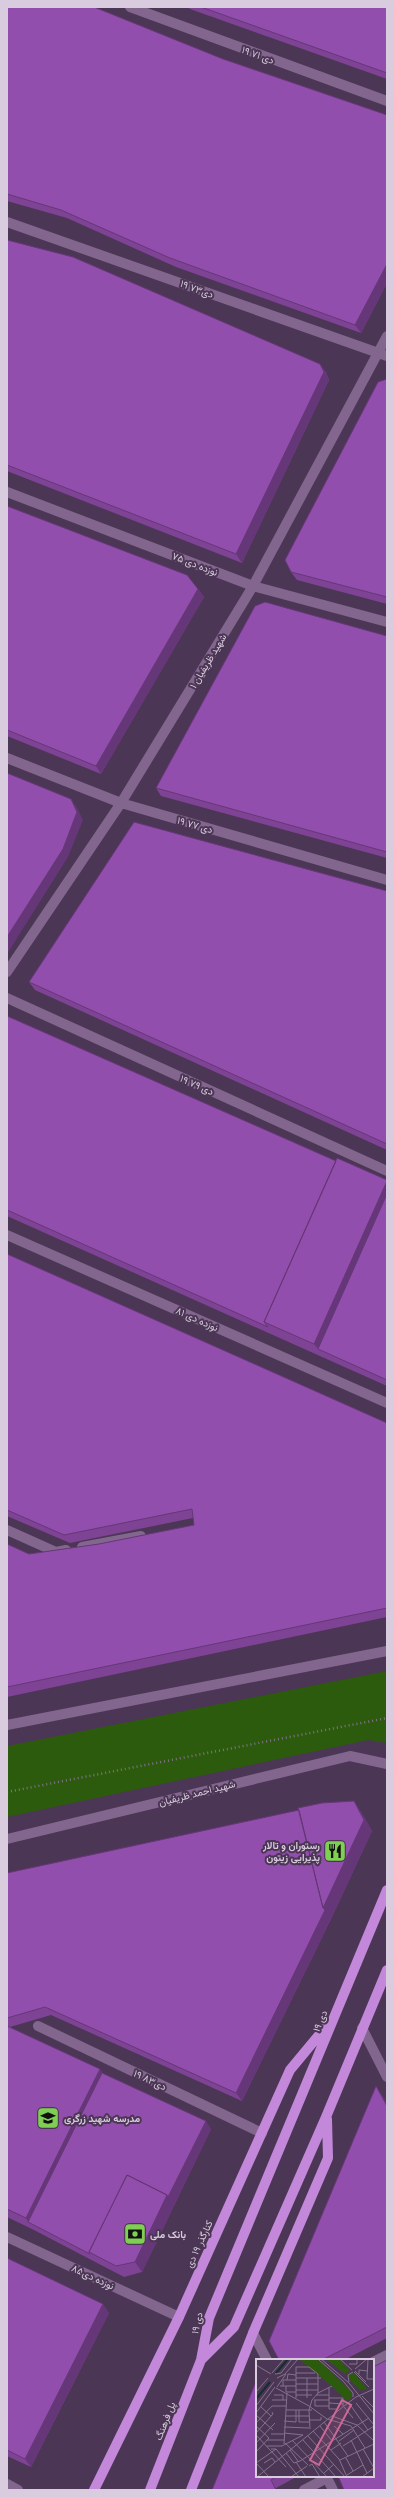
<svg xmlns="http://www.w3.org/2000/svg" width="394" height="2497" font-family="Lora,Vazirmatn,serif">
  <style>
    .green { fill: #2c5b0d }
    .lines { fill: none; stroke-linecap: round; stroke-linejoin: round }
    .path { stroke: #83718b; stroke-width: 2.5; stroke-dasharray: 1 3; stroke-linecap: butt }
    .minor { stroke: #82668e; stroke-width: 10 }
    .major { stroke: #c388da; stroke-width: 10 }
    .wall { fill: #7e4394 }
    .shaded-wall { fill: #663778 }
    .building { fill: #924eac; stroke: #663778 }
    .labels { text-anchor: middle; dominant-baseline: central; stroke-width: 4; stroke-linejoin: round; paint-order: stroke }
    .street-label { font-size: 10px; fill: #d9ccde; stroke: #4c3655 }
    .poi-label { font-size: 10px; font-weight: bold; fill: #d9ccde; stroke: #4c3655; text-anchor: start }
    .inset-river { fill: none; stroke: #152e2f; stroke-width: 2 }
    .inset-road { fill: none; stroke: #84728c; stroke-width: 1 }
    .view { fill: #cc6996; fill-opacity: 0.15; stroke: #cc6996; stroke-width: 2 }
    .inset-edge { fill: none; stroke: #d9ccde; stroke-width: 2 }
  </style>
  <rect width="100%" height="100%" fill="#4c3655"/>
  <path class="green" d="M387 1671V1743L368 1740 7 1817V1746Z"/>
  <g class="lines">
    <path class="path" d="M7 1792 387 1718"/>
    <path class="minor" d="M130 7 387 101
      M7 222 387 356
      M7 492 253 586 387 622
      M7 758 121 803 387 880
      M7 972 121 803 253 586 387 336
      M7 998 387 1171
      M7 1235 387 1403
      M7 1530 56 1552 66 1550
      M82 1547 141 1536
      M7 1725 387 1651
      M7 1839 350 1756 387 1764
      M38 2026 262 2133
      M362 2028 387 2077
      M7 2237 179 2317
      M253 2333 267 2360
      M373 2362 387 2355
      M326 2476 333 2490
      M7 2484 18 2490
      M304 2490 327 2478"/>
    <path class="major" d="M201 2360 234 2327 326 2117 387 1970
      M94 2490 179 2317 290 2070 329 2023
      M150 2490 201 2360 209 2318 387 1890
      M191 2490 253 2333 328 2158 327 2119"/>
  </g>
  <path class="wall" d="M7 7 223 59 387 115V283L361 333 176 267 67 218 7 201Z
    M188 7H387V79L190 9Z
    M7 240 326 372 329 380 242 563 7 471Z
    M387 379V604L297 580 291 572Z
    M7 506 198 589 204 597 101 774 7 736Z
    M387 636V858L161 796 156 788Z
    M387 891V1150L35 990 29 982Z
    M7 1016 336 1161 387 1180V1386L7 1216Z
    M7 1254 387 1423V1617L7 1697V1544L29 1554 99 1544 194 1525 193 1518 70 1543 7 1516Z
    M361 1812 372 1831 331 1919 242 2101 51 2015 10 2027 102 2073 211 2129 142 2272 124 2277 34 2230 7 2217V1873Z
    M381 2094 387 2104V2338L344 2360H279Z
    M7 2258 109 2313 31 2467 7 2456Z
    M257 2476H298L276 2488Z"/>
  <path class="shaded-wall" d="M387 264V283L361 333 355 325Z
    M320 364 326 372 329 380 242 563 236 554Z
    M198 589 204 597 101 774 96 766Z
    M71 799 77 808 83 820 68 857 7 954V937Z
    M387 1181V1215L318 1349 314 1344Z
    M354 1801 361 1812 372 1831 331 1919 242 2101 236 2093 323 1908Z
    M100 2069 108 2081 28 2222 26 2218Z
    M376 2086 381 2094 387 2104V2106Z
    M206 2121 211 2129 142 2272 135 2262 167 2195Z
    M103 2304 109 2313 31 2467 25 2459Z"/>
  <path class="building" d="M7 7H94L223 59 387 115V264L355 325 170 258 61 210 7 194Z
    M201 7H387V73Z
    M7 240 73 257 320 364 324 372 236 554 7 465Z
    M387 379V597L291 572 285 560 378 382Z
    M7 506 187 575 198 589 96 766 7 730Z
    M265 602 387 636V852L156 788 255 606Z
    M7 773 71 799 77 812 63 849 7 937Z
    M134 822 387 891V1144L29 982Z
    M7 1016 336 1161 264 1322 268 1327 7 1210Z
    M337 1158 387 1180V1181L314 1344 264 1322Z
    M387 1194V1380L318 1349Z
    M7 1254 387 1423V1608L7 1687V1544L29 1554 99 1544 194 1525 192 1509 64 1535 7 1510Z
    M354 1801 364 1820 323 1908 298 1808 322 1803Z
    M299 1810 323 1908 325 1910 236 2093 45 2007 7 2018V1873Z
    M7 2026 100 2069 26 2218 7 2209Z
    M102 2073 206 2121 168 2197 167 2195 127 2175 89 2252 90 2254 28 2222Z
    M376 2086 387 2106V2327L322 2360H279L269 2341Z
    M127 2175 167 2195 135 2262 116 2266 89 2252Z
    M7 2258 103 2304 25 2459 7 2450Z
    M387 2360V2490H344L338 2476H373V2367Z
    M257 2379V2476H277L271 2480 276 2490H212Z"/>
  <defs>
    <g id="restaurant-square" transform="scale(1.15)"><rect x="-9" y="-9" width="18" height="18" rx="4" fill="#7fd052" stroke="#4c3655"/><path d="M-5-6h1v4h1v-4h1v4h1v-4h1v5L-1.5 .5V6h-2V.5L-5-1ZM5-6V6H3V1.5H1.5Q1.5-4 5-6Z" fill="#111"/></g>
    <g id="school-square" transform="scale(1.15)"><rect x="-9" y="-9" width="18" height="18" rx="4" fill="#7fd052" stroke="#4c3655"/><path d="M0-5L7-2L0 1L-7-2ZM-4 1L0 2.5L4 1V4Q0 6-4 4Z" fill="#111"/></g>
    <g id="bank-square" transform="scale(1.15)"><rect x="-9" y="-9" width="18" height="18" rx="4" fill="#7fd052" stroke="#4c3655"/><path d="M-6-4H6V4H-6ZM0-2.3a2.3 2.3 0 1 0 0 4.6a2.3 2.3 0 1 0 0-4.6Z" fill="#111"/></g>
  </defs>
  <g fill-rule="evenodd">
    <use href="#restaurant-square" x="335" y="1851"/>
    <use href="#school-square" x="48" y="2118"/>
    <use href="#bank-square" x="135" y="2234"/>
  </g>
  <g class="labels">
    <g class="street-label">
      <text transform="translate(258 55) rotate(20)">۱۹ دی ۷۱</text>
      <text transform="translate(197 289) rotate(20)">۱۹ دی۷۳</text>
      <text transform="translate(195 564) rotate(21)">نوزده دی ۷۵</text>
      <text transform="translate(208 661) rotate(-59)">شهید ظریفیان ۱</text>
      <text transform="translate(195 825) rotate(16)">۱۹ دی ۷۷</text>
      <text transform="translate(197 1085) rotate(24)">۱۹ دی ۷۹</text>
      <text transform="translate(197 1319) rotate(24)">نوزده دی ۸۱</text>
      <text transform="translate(197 1793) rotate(-14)">شهید احمد ظریفیان</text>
      <text transform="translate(320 2021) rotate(-67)">۱۹ دی</text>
      <text transform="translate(150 2080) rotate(25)">۱۹ دی۸۳</text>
      <text transform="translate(199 2244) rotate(-65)">کنارگذر ۱۹ دی</text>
      <text transform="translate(93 2277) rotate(25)">نوزده دی۸۵</text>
      <text transform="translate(197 2323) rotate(-77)">۱۹ دی</text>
      <text transform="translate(165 2421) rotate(-69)">پل فرهنگ</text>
    </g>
    <g class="poi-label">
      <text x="320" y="1845" text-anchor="end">رستوران و تالار<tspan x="320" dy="12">پذیرایی زیتون</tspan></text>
      <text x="64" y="2118">مدرسه شهید زرگری</text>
      <text x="150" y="2234">بانک ملی</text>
    </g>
  </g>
  <g transform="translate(256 2359)">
    <rect width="118" height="118" fill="#4c3655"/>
    <path d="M61 0 96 33V38L91 42 77 28 44 1ZM70 0H83L94 12 89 15ZM96 14 99 15 111 30 104 31 91 18Z" fill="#2c5b0d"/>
    <path class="inset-river" d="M20 14 32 0M0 40 14 23"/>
    <path class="inset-road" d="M65 0 93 24 118 55M84 0 96 11M112 0 111 20H118M63 1 87 22 97 34V38M93 5H101V0M0 6 15 15M99 10 111 0M99 12 110 23M98 13 113 28M16 14 28 0M40 14H59M19 15 25 14 36 0M103 15V11L112 12M21 19 29 15 42 0M40 19H65M31 21 32 15 40 16M93 23 92 16 97 13M40 25H62M24 27H40M27 27V21H40M30 27V33H40M21 28 30 15M20 29 53 47 71 60 95 67 109 89M73 29V50H80M40 31H62M0 33 12 19M18 36H27V41M40 36H56M60 36H73M106 37 118 49M40 39V8H53L62 15V34M51 39V19M73 39H87V47M16 41H30M58 41H73M59 41V47H73M73 44 87 45M93 44 112 71M100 44 118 66M0 47 18 23M16 47H30M88 47 100 38 118 30M5 48 15 57M88 48 97 59M30 51H56M43 51V63H53M0 54 19 28M0 56 17 71M30 57H53M76 57 101 66 118 82M53 61H65V58M28 62 40 63V51M68 63 92 97M0 64 16 47M0 67 13 79 0 93M64 67 76 82M78 67 87 75M28 68 53 69M54 70 53 51 56 41 62 34 76 27M57 72 83 100 91 118M0 74 17 55 16 53M28 74 47 76M15 75H28M0 76 30 108M52 77 89 118M11 81H28M36 81 71 118M47 81 80 118M95 81 111 114M83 82 98 71M0 84 19 64M29 84 52 106M28 85 31 34M11 87H26L47 76M87 87 118 67M15 90H20L43 118M107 90 118 109M34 91 42 102M75 91 85 84M30 94 38 104 44 102 113 59M90 99 97 112M84 101 118 85M40 103 50 118M0 104 20 90M0 104 13 118M8 104 16 99 19 103M53 107 56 105 64 118M68 114 78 105M91 116 107 106M1 118 88 47M35 118 51 107M106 118 118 109"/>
    <path class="view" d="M86 41 95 46 63 106 54 101Z"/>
    <rect width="118" height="118" class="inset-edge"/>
  </g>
  <rect width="394" height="2497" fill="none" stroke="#d9ccde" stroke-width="16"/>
</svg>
